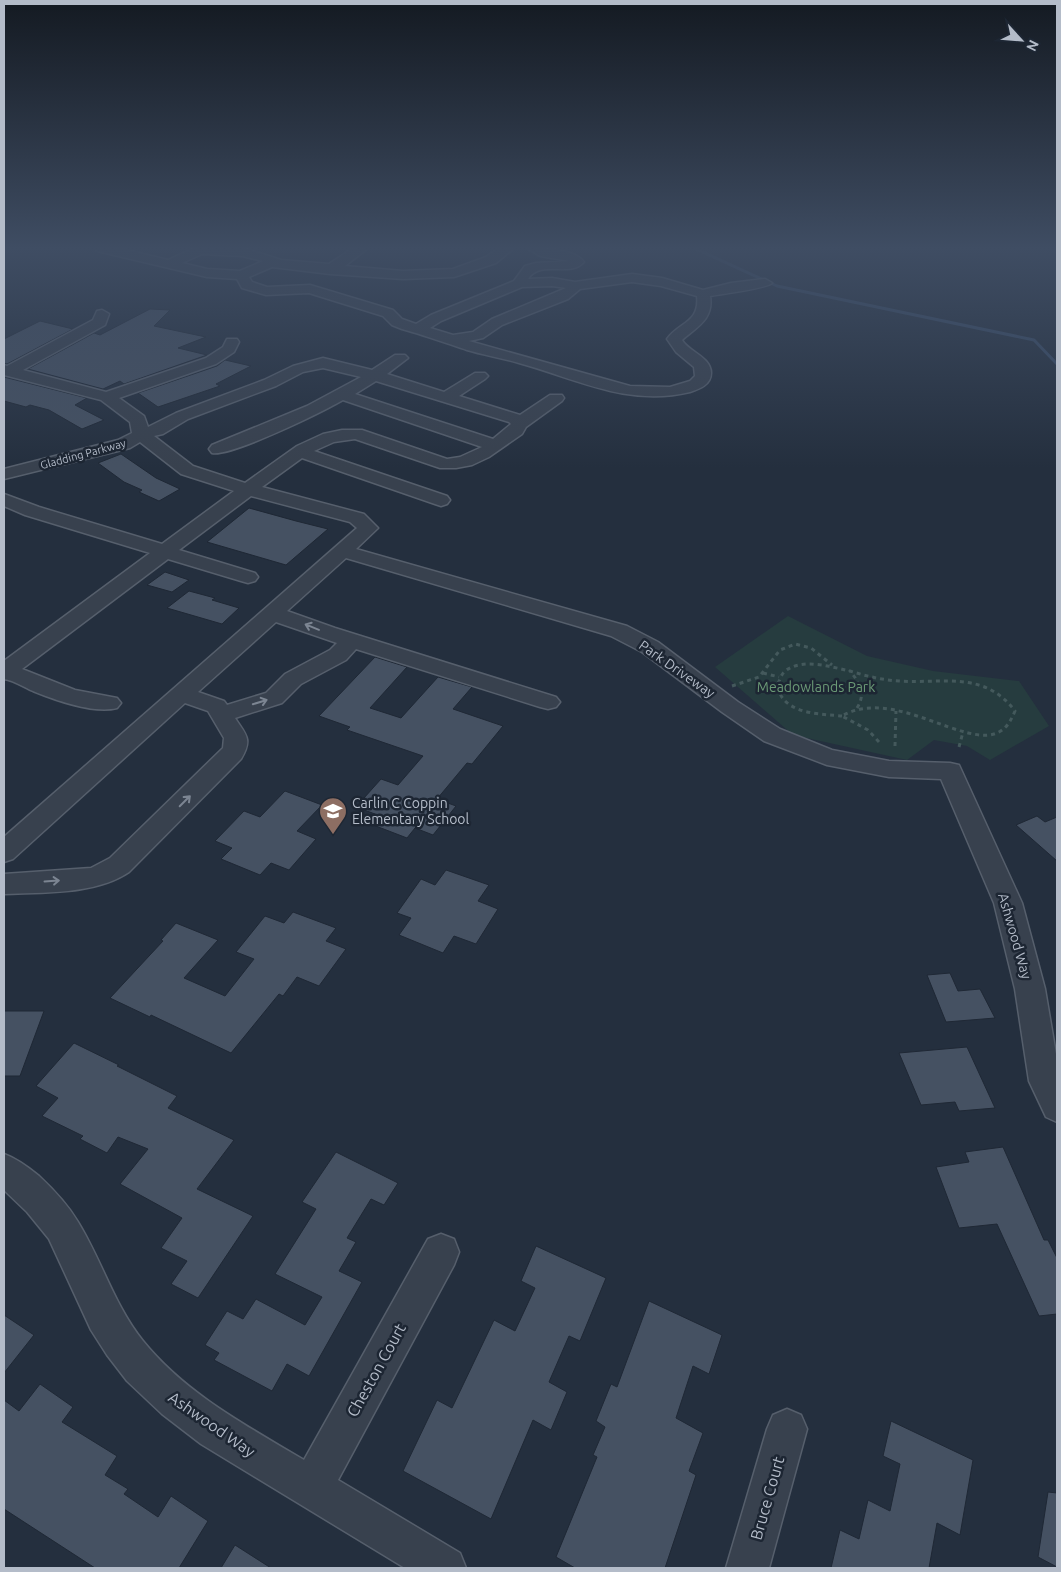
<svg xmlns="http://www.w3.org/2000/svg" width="1061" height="1572" font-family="Ubuntu,sans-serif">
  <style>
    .green { fill: #263c3f }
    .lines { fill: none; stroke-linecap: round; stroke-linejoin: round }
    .stream { stroke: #394c67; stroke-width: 3 }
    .building { fill: #455162; stroke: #1f2835 }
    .minor-casing { stroke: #565f6c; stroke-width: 3 }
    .path { stroke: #44595c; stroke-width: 3; stroke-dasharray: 4 4; stroke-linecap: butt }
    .minor { fill: #38414e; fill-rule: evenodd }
    .oneway { stroke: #7c8592 }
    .labels { text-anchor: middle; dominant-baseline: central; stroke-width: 5; stroke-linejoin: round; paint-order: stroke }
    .far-street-label { font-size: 11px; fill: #b4bcc9; stroke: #1d2633 }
    .street-label { font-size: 14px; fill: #b4bcc9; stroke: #1d2633 }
    .park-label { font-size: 14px; fill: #6b9a76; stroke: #1d2633 }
    .poi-label { font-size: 14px; fill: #b4bcc9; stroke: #1d2633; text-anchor: start }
    .near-street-label { font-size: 16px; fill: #b4bcc9; stroke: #1d2633 }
  </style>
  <rect width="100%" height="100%" fill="#242f3e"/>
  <path class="green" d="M788 616 867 656 933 671 1019 681 1049 726 990 760 967 746 934 740 907 760 793 735 715 667Z"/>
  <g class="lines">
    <path class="stream" d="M694 248 777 286 1034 340 1057 364"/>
  </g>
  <path class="building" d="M150 309 170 310 154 326 206 337 178 348 207 355 124 384 120 381 103 389 28 369 94 333 100 335Z
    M40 321 73 329 7 364 4 363V339Z
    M225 360 251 366 216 384 220 386 158 407 138 393 217 366Z
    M4 377 87 398 75 405 104 420 82 429 49 410 30 405 26 407 4 401Z
    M121 454 156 478 180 489 159 501 139 492 142 490 124 482 98 463Z
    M249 508 296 521 328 529 286 565 207 542Z
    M165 572 189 580 172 592 147 585Z
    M189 591 215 598 212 600 239 608 222 624 167 608Z
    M375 657 407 667 370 708 401 718 438 677 472 687 453 709 503 726 472 764 467 763 437 799 456 806 433 835 415 828 407 838 368 823 375 814 356 807 381 779 398 785 423 756 347 730 350 727 319 716Z
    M285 791 322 805 297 831 316 839 289 870 271 863 260 875 221 859 232 848 215 841 244 811 260 817Z
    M1037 816 1045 822 1057 817V861L1016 825Z
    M446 870 489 885 478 901 498 909 476 944 454 936 443 953 399 935 411 918 397 913 421 879 435 885Z
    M293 912 336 928 326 941 346 949 319 986 297 977 283 996 279 994 231 1053 151 1015 150 1017 110 998 163 941 161 940 176 923 218 940 184 978 225 996 254 959 236 952 265 916 284 923Z
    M950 973 958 991 980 989 995 1018 946 1022 927 975Z
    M4 1011H44L20 1076H4Z
    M74 1043 119 1065 117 1066 177 1096 168 1108 234 1140 197 1189 253 1216 198 1298 171 1284 187 1261 161 1248 182 1218 120 1184 148 1149 118 1137 107 1153 80 1139 83 1136 42 1116 58 1098 36 1086Z
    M967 1047 995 1108 959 1111 955 1102 921 1105 899 1053Z
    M1003 1147 1044 1240H1048L1057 1258V1314L1039 1316 997 1224 959 1228 936 1167 969 1162 965 1152Z
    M336 1152 398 1183 384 1205 371 1199 347 1238 356 1242 339 1271 362 1282 309 1376 287 1364 272 1391 214 1360 219 1353 205 1345 227 1311 243 1319 256 1299 305 1325 322 1297 275 1274 316 1209 302 1202Z
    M536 1246 606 1278 580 1341 569 1336 549 1382 567 1392 551 1430 533 1420 491 1519 403 1471 437 1400 452 1408 494 1320 515 1331 535 1288 521 1281Z
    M649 1301 722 1335 709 1374 693 1366 676 1418 703 1433 689 1471 696 1475 665 1568H575L556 1557 597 1457 593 1455 605 1427 596 1421 611 1384 617 1387Z
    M4 1315 34 1335 4 1373Z
    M40 1384 73 1407 62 1422 117 1456 105 1475 128 1489 124 1494 158 1517 171 1496 208 1521 179 1568H95L4 1509V1400L19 1411Z
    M891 1421 973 1460 960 1535 937 1523 929 1568H831L840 1530 859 1539 868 1500 890 1511 900 1464 883 1456Z
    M1048 1492 1057 1493V1567L1038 1557Z
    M235 1545 271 1568H221Z"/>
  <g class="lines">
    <g class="minor-casing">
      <path id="minor" d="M95 248H119L168 260 194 248H244L281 260 329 264 353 248H368L345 266 403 271 453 269 486 257 499 248H514L496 263 454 277 403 279 330 274 272 267 249 277 252 282 267 287 310 285 393 310 402 319 416 324 431 315 514 281 525 266 536 263 569 261 540 256 527 248C542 248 575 249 584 262 570 278 540 259 528 279L552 278 575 282 632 274 662 278 703 290 731 283 765 279 772 283C768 288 721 294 710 296 714 319 697 327 682 340 689 352 711 357 711 373 711 385 699 389 690 392 628 407 577 379 519 363 502 358 484 355 467 350 446 343 424 335 402 329L392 325 383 316 309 293 266 295 242 288 237 279 207 277 97 251ZM202 254 242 256 263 261 240 271 207 269 182 263ZM632 282 661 286 697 296C700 323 679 322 667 339L676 352 694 367 695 376 690 381 670 387 630 386 469 341 483 338 502 325 568 299 580 289ZM552 286 566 288 492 319 473 332 453 335 430 328 441 321 522 287Z
        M102 310 109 314 105 325 23 370 106 392 206 358 223 347 227 339H237L239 342 234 352 216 364 119 398 144 416 148 427 176 413 264 380 293 366 323 358 372 370 395 355H405L408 358 387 374 444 392 475 373H485L488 376 485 379 459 396 520 415 550 395H562L564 398 562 401 526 427 522 434 489 457 472 465 456 468H440L355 439 334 442 314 451 447 496 450 500 447 504 441 506 435 504 302 458 262 487 364 514 378 528 356 549 627 626 658 642 738 702 780 729 832 750 889 761 950 763 959 765 1022 903 1045 989 1057 1060V1122L1046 1117 1029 1081 1015 989 994 903 941 779 889 777 827 765 764 741 722 712 642 652 611 636 346 558 287 611 335 628 556 697 560 702 556 707 548 709 540 707 356 649 346 660 301 684 282 703 235 718C246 735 253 739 241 759L129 872C95 895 43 892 4 894V874L91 868 110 858 223 748 224 738 208 711 185 703 13 859 4 862V837L357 528 350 522 251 496 179 550 255 573 258 577 255 581 248 583 241 581 168 559 22 669 75 690 117 698 121 703 117 708C94 714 55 700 33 691 24 687 13 680 4 679V661L150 553 25 515 4 506V494L39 507 162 544 234 491 181 474 140 442 130 448 4 479V469L118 440 132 433 130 422 101 400 4 375V365L7 366 93 320 97 311ZM323 368 361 377 307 406 212 445 209 449 212 453C231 457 322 412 343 400L482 447 460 457 447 459 362 430H342L323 434 297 446 245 483 193 466 154 436 163 434 188 419 276 386 303 372ZM376 381 509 422 511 424 493 439 355 394ZM276 622 337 643 330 650 285 674 266 693 227 705 224 701 198 692Z
        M4 1154C17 1159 28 1167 39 1176 54 1190 68 1205 78 1222 102 1261 114 1305 143 1341 186 1394 247 1426 304 1460L428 1239 441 1234 454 1239 459 1252 454 1265 338 1480 460 1553 466 1568H405L201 1444 162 1414 127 1381 107 1355 91 1330 49 1239 27 1212 4 1190Z
        M787 1409 801 1415 807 1429 769 1568H726L767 1429 773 1415Z"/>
    </g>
    <path class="path" d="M763 673 779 677
      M732 686 759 677 780 650 795 644 811 648 832 665
      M857 708C866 694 860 683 850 671 866 676 882 680 899 681 943 684 984 670 1015 711 1011 720 1008 727 999 732 966 750 894 686 842 716L868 730 880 743
      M842 716C823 714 791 715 780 694 778 692 778 686 778 683 780 680 781 675 784 672 801 657 831 667 850 671
      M895 746 896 711
      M959 747 963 732"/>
    <use href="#minor" class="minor"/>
  </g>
  <defs><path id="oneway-shaft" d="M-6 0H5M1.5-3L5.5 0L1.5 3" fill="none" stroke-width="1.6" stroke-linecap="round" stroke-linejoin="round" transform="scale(1.25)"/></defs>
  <g class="oneway">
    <use href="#oneway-shaft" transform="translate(312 627) rotate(-158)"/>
    <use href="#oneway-shaft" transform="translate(260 702) rotate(-17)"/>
    <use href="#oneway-shaft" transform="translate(185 801) rotate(-45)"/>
    <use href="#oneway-shaft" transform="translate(52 881) rotate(-4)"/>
  </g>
  <linearGradient id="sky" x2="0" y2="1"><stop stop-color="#141a22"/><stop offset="0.53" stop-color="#3f4d63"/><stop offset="1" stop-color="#3f4d63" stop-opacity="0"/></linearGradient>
  <rect width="1061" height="468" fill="url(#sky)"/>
  <defs>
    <g id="school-pin" transform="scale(1.4375)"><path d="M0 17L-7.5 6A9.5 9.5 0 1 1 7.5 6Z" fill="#8d6e63" stroke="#1d2633"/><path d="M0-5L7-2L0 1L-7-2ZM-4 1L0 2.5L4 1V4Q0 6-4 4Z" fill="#fff"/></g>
  </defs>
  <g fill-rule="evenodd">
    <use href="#school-pin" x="333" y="811"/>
  </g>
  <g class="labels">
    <g class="far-street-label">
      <text transform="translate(83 454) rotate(-15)">Gladding Parkway</text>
    </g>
    <g class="street-label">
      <text transform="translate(677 669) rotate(35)">Park Driveway</text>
      <text transform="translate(1015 936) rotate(74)">Ashwood Way</text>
    </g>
    <g class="park-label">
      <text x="816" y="687">Meadowlands Park</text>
    </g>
    <g class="poi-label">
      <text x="352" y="803">Carlin C Coppin<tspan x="352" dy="16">Elementary School</tspan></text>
    </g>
    <g class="near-street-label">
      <text transform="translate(376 1370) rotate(-61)">Cheston Court</text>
      <text transform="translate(212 1424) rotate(35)">Ashwood Way</text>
      <text transform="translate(767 1498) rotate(-74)">Bruce Court</text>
    </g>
  </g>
  <rect width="1061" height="1572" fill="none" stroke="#b4bcc9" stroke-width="10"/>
  <g transform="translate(1021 40) rotate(116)" stroke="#1d2633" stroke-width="4" paint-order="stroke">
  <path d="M0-4L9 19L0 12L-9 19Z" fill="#b4bcc9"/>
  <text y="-8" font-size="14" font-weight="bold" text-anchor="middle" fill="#b4bcc9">N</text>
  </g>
</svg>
